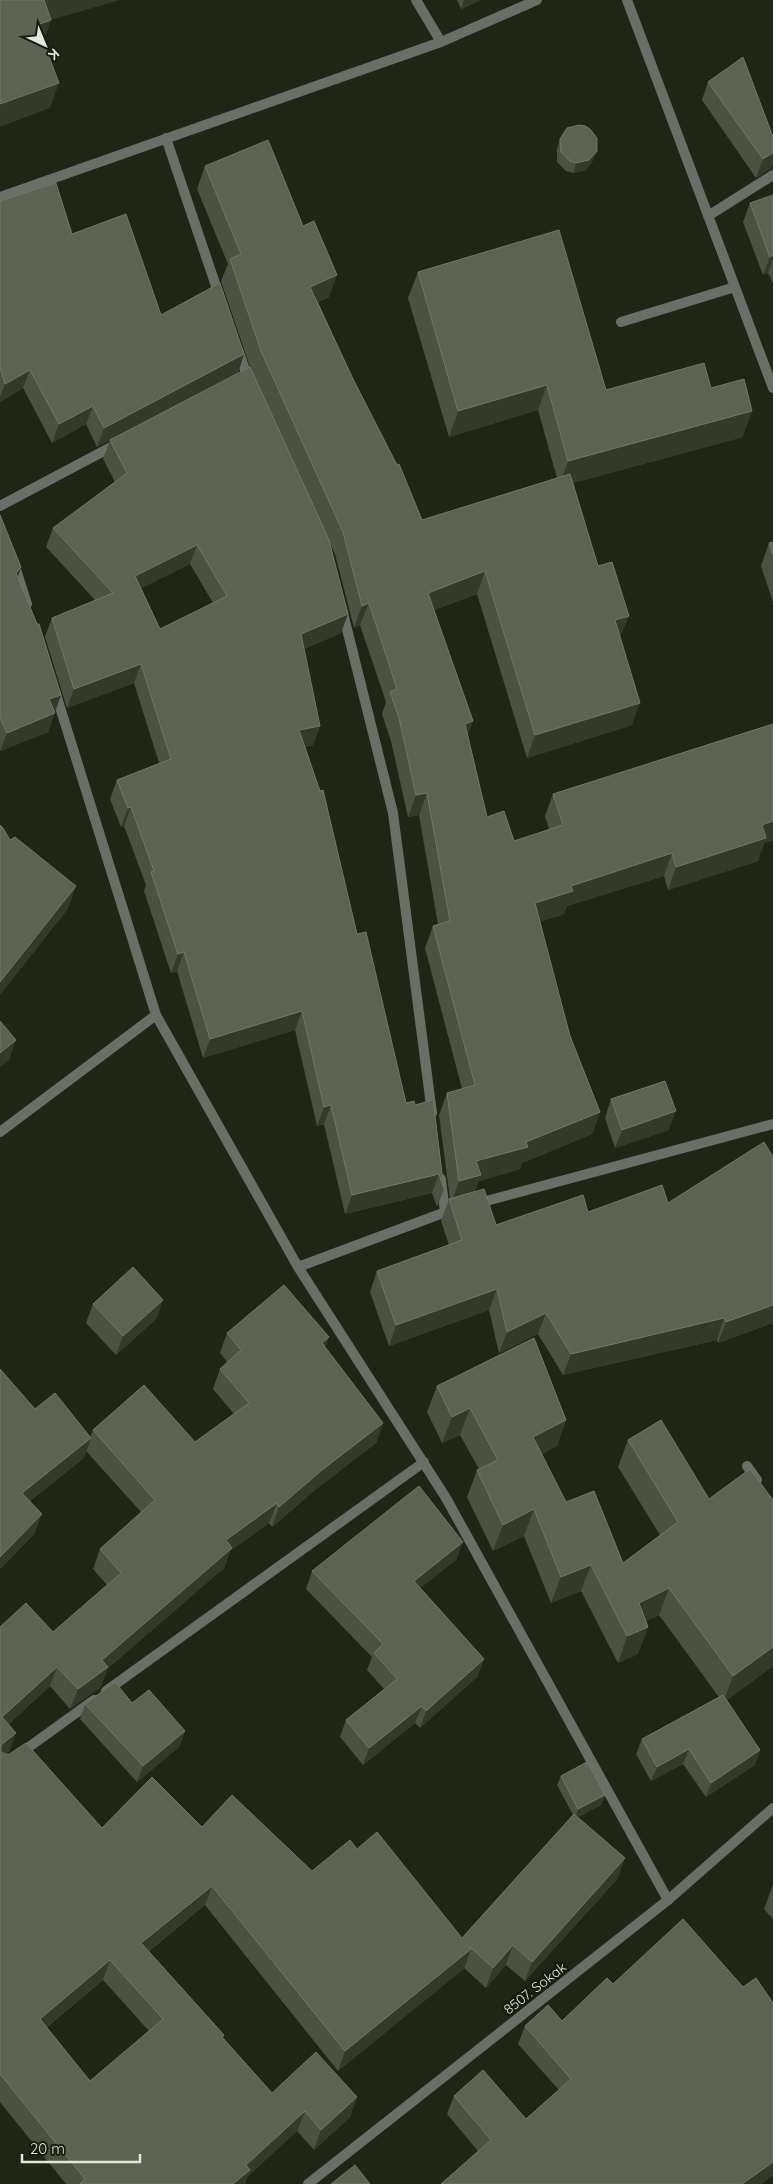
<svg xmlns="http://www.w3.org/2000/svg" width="773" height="2184" font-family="Quicksand,sans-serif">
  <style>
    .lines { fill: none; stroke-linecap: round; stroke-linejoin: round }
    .minor { stroke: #6b6e66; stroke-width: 10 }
    .tertiary { stroke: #6b6e66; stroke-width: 10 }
    .wall { fill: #4c5242; fill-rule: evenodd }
    .shaded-wall { fill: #343929 }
    .building { fill: #5d6252; stroke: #727768; fill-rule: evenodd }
    .labels { text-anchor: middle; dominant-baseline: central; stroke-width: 5; stroke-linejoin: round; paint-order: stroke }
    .street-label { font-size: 14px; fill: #e3e7dc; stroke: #171c0d }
  </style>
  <rect width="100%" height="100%" fill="#202516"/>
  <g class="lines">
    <path class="minor" d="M416 0 441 42 537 0
      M627 0 773 388
      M166 138 220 298
      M0 197 441 42
      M708 216 773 175
      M621 322 735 287
      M238 350 249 381
      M0 506 117 444
      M14 563 27 604
      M342 609 393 813 432 1113
      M55 691 156 1015 298 1267 446 1498 668 1900
      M0 1132 156 1015
      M441 1179 445 1212
      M475 1204 773 1124
      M298 1267 451 1210
      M747 1466 757 1480
      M106 1691 424 1462
      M0 1768 94 1700"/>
    <path class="tertiary" d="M308 2184 668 1900 773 1808"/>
  </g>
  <path class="wall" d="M457 0H481L461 9Z
    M708 82 773 137V164L771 168 756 178 702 100Z
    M560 139 597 151 593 160 586 170 573 173 566 171 557 162V149Z
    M205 166 329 297 318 302 353 379 422 520 557 478 538 410 449 437 408 298 418 272 606 390 711 388 743 437 573 483 620 638 632 725 527 758 477 594 434 610 473 721 467 735 487 817 514 841 549 829 545 816 553 794 764 843 758 861 668 890 664 876 567 906 564 914 539 922 570 1036 600 1112 592 1134 522 1163 520 1169 479 1181 474 1192 496 1225 588 1212 668 1203 773 1323 718 1343 717 1340 563 1375 538 1334 499 1353 489 1310 389 1346 370 1292 377 1271 449 1245 441 1221 449 1199H450L439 1115 447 1093 462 1089 425 948 433 926 438 924 419 815 408 817 391 741 382 714 386 702 360 625 354 628 335 554 330 543 341 633 304 649 320 726 313 745 305 747 357 934 406 1103 415 1105 444 1189 437 1207 432 1193 345 1214 324 1124 317 1126 295 1030 203 1058 177 971 171 973 144 891 146 885 124 826 121 827 110 799 117 780 159 763 134 683 67 708 45 637 52 618 95 600 46 547 53 528 115 482 103 459 110 440 251 370 221 281 228 264 197 189ZM190 564 213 603 160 629 141 588Z
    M773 195V283L768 273 763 275 743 222 750 203Z
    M0 201 72 234 161 315 244 354 238 373 97 447 86 424 52 443 23 388 0 402Z
    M0 515 18 578 61 695 48 732 0 751Z
    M773 542V602L761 566 769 543Z
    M611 1099 669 1130 615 1148 605 1118Z
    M93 1304 157 1318 116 1355 86 1323Z
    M227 1333 325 1347 383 1423 376 1443 315 1490 272 1527 269 1523 230 1551 224 1568 107 1669 101 1687 70 1709 50 1686 9 1724V1753L7 1754 102 1828 202 1827 312 1871 357 1849 462 1938 573 1815 557 1785 561 1776 605 1795 601 1805 578 1817 618 1878 525 1981 506 1965 486 1988 464 1968 338 2071 205 1905 149 1951 224 2035 223 2038 272 2093 357 2097 350 2117 314 2150 297 2131 247 2177 245 2184H66L0 2102V1627L53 1632 107 1585 93 1569 100 1549 141 1512 86 1451 84 1458 30 1501 35 1533 0 1569 35 1409 90 1438 93 1430 195 1442 234 1414 213 1389 220 1369 228 1363 220 1353ZM103 1980 149 2031 90 2081 46 2028Z
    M437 1386 566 1420 557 1446 542 1454 566 1502 623 1563 660 1535 618 1467 628 1440 773 1666 727 1700 760 1750 755 1765 706 1797 683 1764 651 1781 636 1754 642 1739 719 1697 659 1615 646 1621 648 1627 638 1654 618 1663 581 1591 551 1603 524 1536 493 1551 467 1497 477 1470 479 1469 460 1435 442 1443 427 1412Z
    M457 1559 420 1588 484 1659 477 1677 420 1728 415 1723 363 1765 340 1737 346 1720 384 1689 367 1670 372 1657 306 1589 312 1571Z
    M132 1703 185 1731 179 1747 137 1782 80 1719 85 1704Z
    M773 1885V1919L764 1909Z
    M613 1984 743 1987 773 2003V2177L772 2176 761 2184H441L478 2151 447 2114 454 2096 526 2119 559 2090 518 2044 525 2026 562 2021Z"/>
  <path class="shaded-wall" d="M44 0H120L51 20 42 45 28 50Z
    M464 0H481L461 9Z
    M59 83 50 108 0 127V104Z
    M597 151 593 160 586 170 573 173 576 163Z
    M773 153V164L771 168 756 178 763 159Z
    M773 255V258L768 273 763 275 770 257Z
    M337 275 329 297 302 309 310 287Z
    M244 354 238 373 97 447 104 428Z
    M30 370 23 388 0 402V397L5 384Z
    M547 385 538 410 449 437 458 411Z
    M93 406 86 424 52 443 59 424Z
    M752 411 743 437 559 487 568 461Z
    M197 545 190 564 128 595 135 576Z
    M21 567 15 586 16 573Z
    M485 571 477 594 420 615 428 593Z
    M369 603 360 625 354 628 362 606Z
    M348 614 341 633 294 653 301 634Z
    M629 616 620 638 615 620Z
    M141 664 134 683 67 708 74 689Z
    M61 695 48 732 0 751 7 733 49 699Z
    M640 703 632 725 527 758 535 735Z
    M473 721 464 743 465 724Z
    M320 726 313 745 292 749 299 730Z
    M427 793 419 815 408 817 416 795Z
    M131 807 124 826 121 827 128 808Z
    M773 821V841L764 843 758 861 668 890 676 867 762 825Z
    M672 853 664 876 567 906 564 914 527 926 535 903 571 886Z
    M76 886 68 909 0 995V982Z
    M184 952 177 971 171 973 178 954Z
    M302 1011 295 1030 203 1058 210 1039Z
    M16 1040 9 1060 0 1067V1053Z
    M331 1105 324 1124 317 1126 324 1107Z
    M676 1111 669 1130 615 1148 622 1130Z
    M600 1112 592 1134 522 1163 520 1169 479 1181 472 1198 451 1203 459 1181 476 1161 526 1142Z
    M439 1174 432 1193 345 1214 352 1195Z
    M497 1289 489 1310 389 1346 396 1325Z
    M163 1300 157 1318 116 1355 123 1336Z
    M773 1305V1323L718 1343 726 1322Z
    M546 1313 538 1334 499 1353 507 1332Z
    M724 1318 717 1340 563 1375 571 1354Z
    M329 1337 322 1357V1343Z
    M470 1408 460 1435 442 1443 452 1417Z
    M566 1420 557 1446 524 1464 533 1437Z
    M383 1423 376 1443 315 1490 272 1527 279 1507 322 1470Z
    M91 1438 84 1458 15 1513 22 1493Z
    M277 1503 269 1523 230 1551 224 1568 107 1669 101 1687 70 1709 78 1689 102 1660 226 1540Z
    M534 1509 524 1536 493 1551 503 1525Z
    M42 1514 35 1533 0 1569V1557Z
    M463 1542 457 1559 408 1598 414 1581Z
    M591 1565 581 1591 551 1603 561 1577Z
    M669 1588 659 1615 629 1630 639 1603Z
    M648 1627 638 1654 618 1663 627 1636Z
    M773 1647V1666L723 1703 733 1676Z
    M484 1659 477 1677 420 1728 426 1711Z
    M57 1667 50 1686 0 1732 2 1717Z
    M422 1706 415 1723 363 1765 369 1748Z
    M185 1731 179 1747 137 1782 143 1766Z
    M16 1733 9 1753 0 1760 1 1745Z
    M689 1749 683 1764 651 1781 657 1767Z
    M760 1750 755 1765 706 1797 711 1783Z
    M605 1795 601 1805 575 1819 578 1809Z
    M625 1858 618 1878 525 1981 532 1962Z
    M212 1886 205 1905 134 1962 141 1943Z
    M513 1945 506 1965 486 1988 493 1968Z
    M471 1949 464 1969 338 2071 345 2051Z
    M110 1960 103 1980 32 2039 40 2019Z
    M357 2097 350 2117 314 2150 321 2130Z
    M305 2111 297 2131 247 2177 245 2184H233L246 2165Z
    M773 2162V2173L772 2176 761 2184H742Z"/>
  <path class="building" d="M0 0H44L51 20 37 25 59 83 0 104Z
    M743 57 773 137V153L763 159 708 82Z
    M579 125 585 126 590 129 597 138V151L589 160 576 163 570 161 561 152 560 139 567 128Z
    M268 140 303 226 314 221 337 275 310 287 353 379 397 465 399 464 422 520 570 474 598 566 612 562 629 616 615 620 640 703 535 735 485 571 428 593 473 721 465 724 487 817 504 811 514 841 563 825 553 794 773 724V821L762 825 766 838 676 867 672 853 571 886 573 891 535 903 570 1036 600 1112 526 1142 528 1147 476 1161 481 1175 459 1181 447 1093 475 1085 433 926 450 921 427 793 416 795 399 718 390 692 397 689 369 603 362 606 343 532 261 351 230 259 241 254 205 166Z
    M56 183 72 234 126 214 161 315 220 283 244 354 104 428 93 406 59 424 30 370 5 384 0 368V201Z
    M773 195V255L770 257 750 203Z
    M559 230 606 390 704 363 711 388 744 379 752 411 568 461 547 385 458 411 418 272Z
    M250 367 329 540 348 614 301 634 320 726 299 730 320 791 323 790 357 934 366 932 406 1103 414 1101 415 1105 433 1100 444 1189 439 1174 352 1195 331 1105 324 1107 302 1011 210 1039 184 952 178 954 151 872 154 871 131 807 128 808 117 780 171 759 141 664 74 689 52 618 113 593 53 528 127 473 110 440ZM197 545 227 596 160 629 135 576Z
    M0 515 21 567 16 573 37 624H39L61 695 49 699 55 713 7 733 0 717Z
    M773 542V555L769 543Z
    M0 825 3 828 10 840 15 837 76 886 0 982Z
    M0 1021 16 1040 0 1053Z
    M665 1081 676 1111 622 1130 611 1099Z
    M764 1142 773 1157V1305L726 1322 724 1318 571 1354 546 1313 507 1332 497 1289 396 1325 377 1271 462 1240 449 1199 484 1189 496 1225 583 1195 588 1212 662 1185 668 1203Z
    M133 1267 163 1300 123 1336 93 1304Z
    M284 1285 329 1337 322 1343 383 1423 322 1470 279 1507 277 1503 226 1540 232 1548 102 1660 108 1667 78 1689 57 1667 2 1717 16 1733 1 1745V1752L8 1755 26 1743 102 1828 152 1777 202 1827 232 1795 312 1871 350 1840 357 1849 377 1832 462 1938 574 1814 625 1858 532 1962 513 1945 493 1968 469 1946 471 1949 345 2051 212 1886 141 1943 224 2035 222 2037 272 2093 316 2052 357 2097 321 2130 305 2111 246 2165 250 2170 233 2184H80L85 2179 1 2075H0V1627L26 1603 53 1632 121 1573 100 1549 155 1500 93 1430 144 1385 195 1442 249 1403 220 1369 241 1350 227 1333ZM110 1960 163 2019 90 2081 40 2019Z
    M534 1338 566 1420 533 1437 566 1502 594 1491 623 1563 678 1522 628 1440 661 1420 709 1499 750 1469 773 1500V1647L733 1676 669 1588 639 1603 648 1627 627 1636 591 1565 561 1577 534 1509 503 1525 477 1470 498 1460 470 1408 452 1417 437 1386Z
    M0 1369 35 1409 55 1393 91 1438 22 1493 42 1514 0 1557Z
    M419 1486 463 1542 414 1581 484 1659 426 1711 422 1706 369 1748 346 1720 397 1679 374 1653 383 1644 312 1571Z
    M115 1682 132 1703 149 1690 185 1731 143 1766 85 1704Z
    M723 1695 760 1750 711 1783 689 1749 657 1767 642 1739Z
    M587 1762 605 1795 578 1809 561 1776Z
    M683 1919 743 1987 756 1978 773 2003V2162L742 2184H441L491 2140 454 2096 483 2070 526 2119 571 2079 525 2026 548 2005 562 2021 607 1978 613 1984Z
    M355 2165 370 2184H331Z"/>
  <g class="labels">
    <g class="street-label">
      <text transform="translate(535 1988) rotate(-38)">8507. Sokak</text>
    </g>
  </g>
  <g transform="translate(45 45) rotate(136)" stroke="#171c0d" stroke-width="4" paint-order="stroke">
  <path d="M0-4L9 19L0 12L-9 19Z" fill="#e3e7dc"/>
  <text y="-8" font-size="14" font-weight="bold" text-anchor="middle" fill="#e3e7dc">K</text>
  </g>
  <path d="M22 2154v8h118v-8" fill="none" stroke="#e3e7dc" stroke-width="2.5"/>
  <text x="30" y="2154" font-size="15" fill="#e3e7dc" stroke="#171c0d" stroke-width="4" paint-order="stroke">20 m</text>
</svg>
